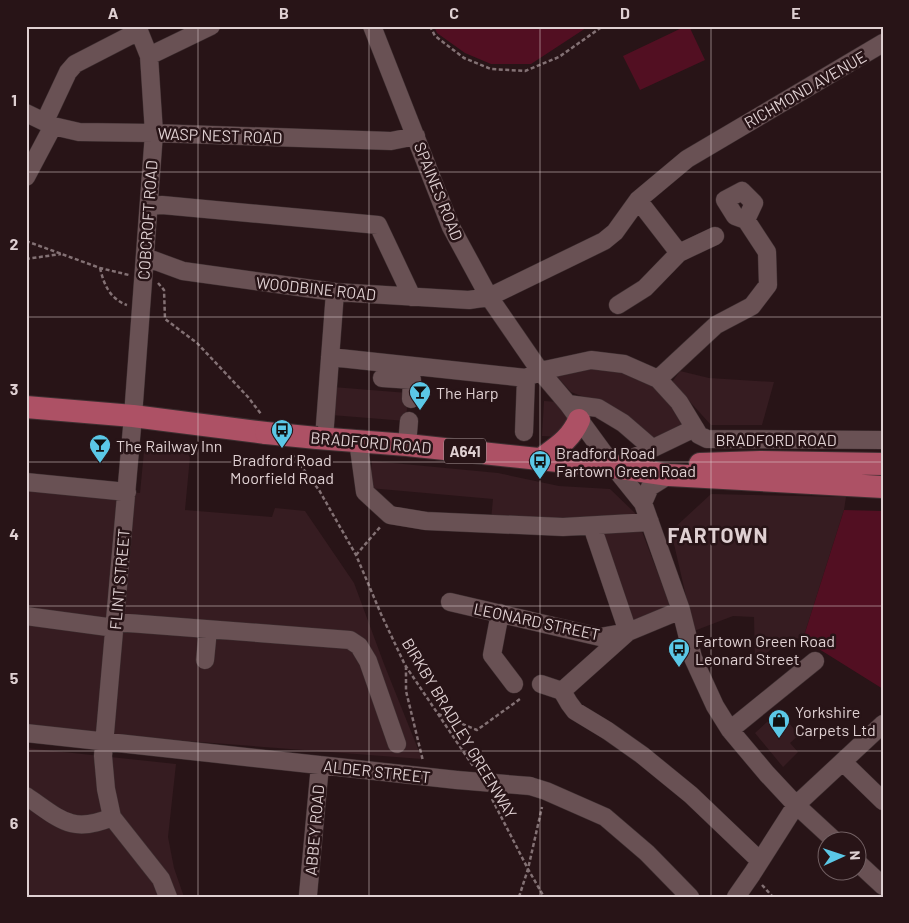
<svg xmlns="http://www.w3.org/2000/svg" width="909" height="923" font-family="Barlow,sans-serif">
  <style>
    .built { fill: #361c21 }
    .green { fill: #520f22 }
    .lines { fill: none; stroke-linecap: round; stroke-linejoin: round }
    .minor-casing { stroke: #3e2f31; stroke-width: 19 }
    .major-casing { stroke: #3e2f31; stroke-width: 24 }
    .path { stroke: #837174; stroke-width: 2.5; stroke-dasharray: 4 2.5; stroke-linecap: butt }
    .minor { stroke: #695154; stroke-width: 18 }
    .major { stroke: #ad5165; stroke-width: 22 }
    .minor-bridge-casing { stroke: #3e2f31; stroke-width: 19; stroke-linecap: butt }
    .major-bridge-casing { stroke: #3e2f31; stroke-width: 24; stroke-linecap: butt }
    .minor-bridge { stroke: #695154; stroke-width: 18 }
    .major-bridge { stroke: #ad5165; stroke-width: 22 }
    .grid { fill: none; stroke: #dfd0d2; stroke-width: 1; stroke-opacity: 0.55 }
    .labels { text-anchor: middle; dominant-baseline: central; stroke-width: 5; stroke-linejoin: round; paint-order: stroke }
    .shield { fill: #281417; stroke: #a8989a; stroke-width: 1 }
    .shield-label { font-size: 15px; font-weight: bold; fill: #dfd0d2 }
    .street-label { font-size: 16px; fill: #dfd0d2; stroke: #281417 }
    .poi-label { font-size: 16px; fill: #dfd0d2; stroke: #281417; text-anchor: start }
    .district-label { font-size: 21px; font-weight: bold; letter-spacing: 1px; fill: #dfd0d2; stroke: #281417 }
    .neatline { fill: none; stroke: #dfd0d2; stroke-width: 2 }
    .grid-label { font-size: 16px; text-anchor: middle; font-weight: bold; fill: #dfd0d2 }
  </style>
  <rect width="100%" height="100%" fill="#281417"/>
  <path class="built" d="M591 366 624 370 656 383 687 426 653 442 602 404 571 392 554 373Z
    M680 371 709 378 774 382 762 425H711L672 382Z
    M333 387 408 393 406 421 331 415Z
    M544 401 558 402 579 431 577 438 542 436Z
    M145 441 191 446 185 510 272 517 275 508 305 511 354 583 384 664 422 759 121 736 26 724V482L140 493Z
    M372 461 498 473 559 486 610 489 635 513 671 608 629 625 594 521 491 520 493 499 369 488Z
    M711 494 846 497 844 510 803 639 784 637 755 664 754 617 733 616 694 631 671 531Z
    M779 711 799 735 790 743 798 752 783 767 755 733Z
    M26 748 176 764 168 837 174 868 184 897H26Z"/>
  <path class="green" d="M434 26H589L531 64H491L465 53 437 33Z
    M686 26H689L705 60 640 90 623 56Z
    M844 510 883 511V689L803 639Z"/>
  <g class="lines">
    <g class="minor-casing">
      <path id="minor" d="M137 26 149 56 154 133 133 416 103 756 106 789 112 817 161 879 168 897
        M372 26 451 227 489 297 540 371 568 404 614 467 643 503 681 610 693 658 715 706 730 730 767 774 796 805 834 840
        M149 56 211 26
        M26 113 53 126 79 132 154 133 391 141 416 136
        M45 121 68 72 75 64 139 31
        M26 177 53 126
        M638 200 679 253
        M149 206 162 205 378 225 412 297
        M145 257 183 271 335 292 469 300 489 297 604 241 615 232 638 200 687 159 883 43
        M618 305 645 288 679 253 715 236
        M330 357 526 378 540 371 591 360 624 364 658 379 679 402 699 435 707 439 883 440
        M382 378 412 380 411 399
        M658 379 716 325 752 306 768 285 767 252 746 220 735 216 725 200 742 191 754 203 746 220
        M568 404 598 408 623 423 652 448
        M524 432 526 378
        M324 438 335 292
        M358 441 365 492 390 515 426 521 563 527 650 522
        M407 445 409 421
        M614 467 695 428
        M26 482 127 492
        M643 503 650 487 669 475
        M592 526 628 632 562 691 569 703 575 711 608 731 642 755 691 795 760 861
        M450 602 600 637 628 632 681 610
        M500 613 492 655 514 684
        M26 616 115 628
        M115 622 350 640 359 646 368 661 397 744
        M205 660 208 630
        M541 684 562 691
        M730 730 815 661
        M26 733 457 780
        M843 762 883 801
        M530 786 546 791 605 817 647 853 690 897
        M26 796C59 818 71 835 112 817
        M856 861 883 886
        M308 895 320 765
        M736 897 752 874 796 805 883 724"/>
    </g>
    <g class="major-casing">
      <path id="major" d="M26 407 133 416 266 433
        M317 438 407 445 614 467 669 475 883 487
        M541 459C557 447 570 440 579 420
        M700 464 760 462 883 464"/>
    </g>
    <path class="path" d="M430 26 435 36 464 58 491 69 525 71 559 57 603 26
      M26 241 100 268 129 275
      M26 259 61 254
      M100 268C104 285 110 299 127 305
      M158 283 164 290 165 319 197 343 248 397 261 414
      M292 454 319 490 356 555 381 614 405 665 473 766
      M356 555 381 526
      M406 666V691L423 761
      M438 714 477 730 520 699
      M492 799 528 869 544 897
      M762 885 773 897
      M519 897 528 869 542 807"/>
    <use href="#minor" class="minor"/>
    <use href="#major" class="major"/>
    <g class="minor-bridge-casing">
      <path id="minor-bridge" d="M457 780 530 786"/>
    </g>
    <g class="major-bridge-casing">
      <path id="major-bridge" d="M266 433 317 438"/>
    </g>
    <use href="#minor-bridge" class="minor-bridge"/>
    <use href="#major-bridge" class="major-bridge"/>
  </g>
  <path class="grid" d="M198 26V897M369 26V897M540 26V897M711 26V897M26 172H883M26 317H883M26 462H883M26 606H883M26 751H883"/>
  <defs>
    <g id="bar-pin" transform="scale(1.125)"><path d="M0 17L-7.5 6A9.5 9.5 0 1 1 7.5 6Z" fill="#5bc8e7" stroke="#281417"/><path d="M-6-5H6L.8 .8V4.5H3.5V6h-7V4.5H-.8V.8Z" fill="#111"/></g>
    <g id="bus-pin" transform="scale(1.125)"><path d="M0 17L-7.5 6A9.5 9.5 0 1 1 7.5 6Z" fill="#5bc8e7" stroke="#281417"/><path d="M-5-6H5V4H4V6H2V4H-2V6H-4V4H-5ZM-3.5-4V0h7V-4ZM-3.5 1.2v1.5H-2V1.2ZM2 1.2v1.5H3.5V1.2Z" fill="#111"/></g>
    <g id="shop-pin" transform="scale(1.125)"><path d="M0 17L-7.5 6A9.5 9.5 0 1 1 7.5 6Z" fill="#5bc8e7" stroke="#281417"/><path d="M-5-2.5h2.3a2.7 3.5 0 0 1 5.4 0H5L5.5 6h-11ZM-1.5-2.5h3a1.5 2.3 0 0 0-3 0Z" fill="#111"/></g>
  </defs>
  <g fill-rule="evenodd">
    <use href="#bar-pin" x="420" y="392"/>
    <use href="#bus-pin" x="282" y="430"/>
    <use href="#bar-pin" x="100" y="445"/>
    <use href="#bus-pin" x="540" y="461"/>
    <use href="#bus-pin" x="679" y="649"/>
    <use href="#shop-pin" x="779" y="720"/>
  </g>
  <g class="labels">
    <rect class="shield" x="444" y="438.5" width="42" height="25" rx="4"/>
    <g class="shield-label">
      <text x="465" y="451">A641</text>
    </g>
    <g class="street-label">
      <text transform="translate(805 89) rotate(-30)">RICHMOND AVENUE</text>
      <text transform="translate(220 135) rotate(2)">WASP NEST ROAD</text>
      <text transform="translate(439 191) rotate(68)">SPAINES ROAD</text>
      <text transform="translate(147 220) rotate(-86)">COBCROFT ROAD</text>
      <text transform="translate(316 288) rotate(6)">WOODBINE ROAD</text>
      <text x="776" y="439">BRADFORD ROAD</text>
      <text transform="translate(371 442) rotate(5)">BRADFORD ROAD</text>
      <text transform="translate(119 579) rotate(-85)">FLINT STREET</text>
      <text transform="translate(537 621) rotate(12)">LEONARD STREET</text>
      <text transform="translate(460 728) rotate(59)">BIRKBY BRADLEY GREENWAY</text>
      <text transform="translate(377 771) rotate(6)">ALDER STREET</text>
      <text transform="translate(314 830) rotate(-85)">ABBEY ROAD</text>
    </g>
    <g class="poi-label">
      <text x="436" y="392">The Harp</text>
      <text x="116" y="445">The Railway Inn</text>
      <text x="556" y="452">Bradford Road<tspan x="556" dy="18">Fartown Green Road</tspan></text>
      <text x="282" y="459" text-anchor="middle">Bradford Road<tspan x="282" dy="18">Moorfield Road</tspan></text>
      <text x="695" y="640">Fartown Green Road<tspan x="695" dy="18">Leonard Street</tspan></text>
      <text x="795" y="711">Yorkshire<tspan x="795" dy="18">Carpets Ltd</tspan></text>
    </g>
    <g class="district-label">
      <text x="718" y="534">FARTOWN</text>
    </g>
  </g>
  <rect width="909" height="923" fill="none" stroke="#281417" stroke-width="55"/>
  <g transform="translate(842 856) rotate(87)"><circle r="24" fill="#281417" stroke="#715f62"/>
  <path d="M0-4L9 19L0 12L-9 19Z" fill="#5bc8e7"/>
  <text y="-8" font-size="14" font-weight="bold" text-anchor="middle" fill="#dfd0d2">N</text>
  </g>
  <rect x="28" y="28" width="854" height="868" class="neatline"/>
  <g class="grid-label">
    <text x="113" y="19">A</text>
    <text x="284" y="19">B</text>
    <text x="454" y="19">C</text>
    <text x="625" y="19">D</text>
    <text x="796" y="19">E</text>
    <text x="14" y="106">1</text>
    <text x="14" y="250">2</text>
    <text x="14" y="395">3</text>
    <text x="14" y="540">4</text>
    <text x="14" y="684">5</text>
    <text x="14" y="829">6</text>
  </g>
</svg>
